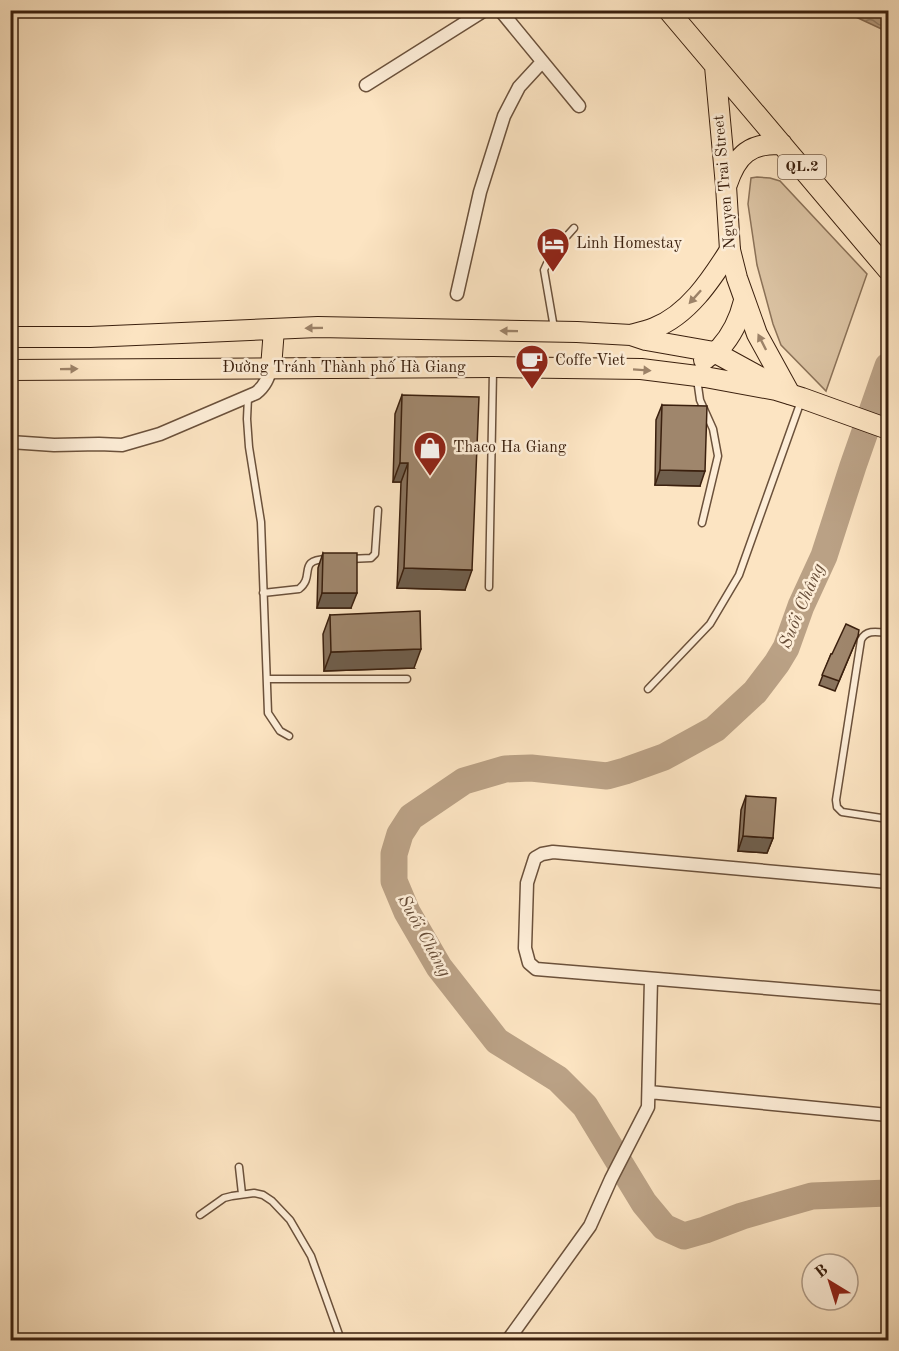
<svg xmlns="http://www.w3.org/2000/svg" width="899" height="1351" font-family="'Old Standard TT',serif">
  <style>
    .green { fill: #dbc3a3; stroke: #8b7258; stroke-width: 1.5 }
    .water { fill: url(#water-waves); stroke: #876d55; stroke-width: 1.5 }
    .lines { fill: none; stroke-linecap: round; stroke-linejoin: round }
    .river { stroke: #baa185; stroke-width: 27 }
    .service-casing { stroke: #6b513b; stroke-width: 9 }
    .minor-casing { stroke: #6b513b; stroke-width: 15 }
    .primary-casing { stroke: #3b200e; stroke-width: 22 }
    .trunk-casing { stroke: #3b200e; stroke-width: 22 }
    .service { stroke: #fdedd7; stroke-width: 6 }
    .minor { stroke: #fdedd7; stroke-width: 12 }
    .primary { stroke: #fce4c2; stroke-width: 20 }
    .trunk { stroke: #fce4c2; stroke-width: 20 }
    .wall { fill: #89735d; stroke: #3b200e; stroke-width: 1.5 }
    .shaded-wall { fill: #6f5e4c; stroke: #3b200e; stroke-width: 1.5 }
    .building { fill: #9f866c; stroke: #3b200e; stroke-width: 1.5 }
    .oneway { fill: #9c8268 }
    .labels { text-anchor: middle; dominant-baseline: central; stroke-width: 5; stroke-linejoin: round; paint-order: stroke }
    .shield { fill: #fdedd7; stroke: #755e4a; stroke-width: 1.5 }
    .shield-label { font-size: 15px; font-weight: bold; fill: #3b200e }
    .street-label { font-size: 16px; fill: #3b200e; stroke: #fdedd7 }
    .poi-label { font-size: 16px; fill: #3b200e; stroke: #fdedd7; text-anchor: start }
    .water-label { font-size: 18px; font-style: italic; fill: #674d38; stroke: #fdedd7 }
  </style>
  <defs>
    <pattern id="water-waves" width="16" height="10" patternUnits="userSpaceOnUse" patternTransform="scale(1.5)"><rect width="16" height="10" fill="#baa185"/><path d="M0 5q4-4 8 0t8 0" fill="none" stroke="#98836b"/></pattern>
  </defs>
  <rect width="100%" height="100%" fill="#fce4c2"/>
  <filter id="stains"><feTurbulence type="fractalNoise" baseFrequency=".00333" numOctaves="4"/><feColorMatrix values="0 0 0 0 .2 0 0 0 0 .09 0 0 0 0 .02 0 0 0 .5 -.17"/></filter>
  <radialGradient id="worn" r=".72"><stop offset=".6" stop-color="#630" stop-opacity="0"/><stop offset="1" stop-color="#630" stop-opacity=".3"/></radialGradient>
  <path class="green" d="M757 177 770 178 780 181 867 274 826 391 781 345 773 324 757 265 748 204 751 178Z"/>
  <path class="water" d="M843 11H888V32Z"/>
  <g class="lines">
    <path class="river" d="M888 366 853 466 824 556 801 606 786 648 777 663 755 692 715 729 664 757 625 771 607 776 531 768 505 769 464 781 411 817 400 834 394 854V881L407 912 439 967 497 1041 558 1079 585 1106 644 1203 664 1227 684 1236 705 1230 742 1216 812 1196 888 1193"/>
    <g class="service-casing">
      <path id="service" d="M554 328 544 270 549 259 557 247 574 228
        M697 379 700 400 713 429 718 456 702 523
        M248 397 247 419 249 447 261 522 268 713 280 731 289 736
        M349 559 371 558 375 554 378 510
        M489 587 493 371
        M263 593 299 589C316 576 296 560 327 559
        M888 633C878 632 866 629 861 640L836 800 837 807 842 812 888 819
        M267 679H407
        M648 689 710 624 739 575 801 401
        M239 1167 242 1194
        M200 1215 224 1198 232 1196 254 1193 263 1195 272 1201 290 1220 311 1256 341 1340"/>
    </g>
    <g class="minor-casing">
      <path id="minor" d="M500 10 579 106
        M366 85 485 10
        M457 294 480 192 504 116 519 87 542 62
        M10 442 54 445 99 444 122 445 160 434 256 393C265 386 268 378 271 368
        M888 882 553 852 542 854 535 858 527 883 525 948 529 963 536 969 888 998
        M649 1092 888 1115
        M508 1340 590 1226 611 1179 648 1107 651 979"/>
    </g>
    <g class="primary-casing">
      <path id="primary" d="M668 10 888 270
        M715 66 726 186 730 250 737 278 757 334 790 394
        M727 184C737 154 750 143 782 144"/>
    </g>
    <g class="trunk-casing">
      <path id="trunk" d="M631 335C638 333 646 331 654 328 688 315 711 280 730 250
        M10 337H90L318 327 577 332 631 335 646 340 714 352 769 382
        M704 360C709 356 715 352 720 348 732 335 740 317 744 301
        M271 368 274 329
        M10 370 493 367 641 369 705 377 776 390 802 398 888 429"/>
    </g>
    <use href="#service" class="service"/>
    <use href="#minor" class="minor"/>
    <use href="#primary" class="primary"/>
    <use href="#trunk" class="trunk"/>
  </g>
  <path class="wall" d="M888 180V201L882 196Z
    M402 395 465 590 397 588 401 482H393L395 414Z
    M662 405 700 486 655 485 656 420Z
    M323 553 351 608H317L318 568Z
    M330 615 414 668 324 671 323 634Z
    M858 636 835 691 819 685 831 654H832Z
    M746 796 773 838 767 853 738 851 741 810Z"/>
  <path class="shaded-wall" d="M400 463H408L401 482H393Z
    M660 470 705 471 700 486 655 485Z
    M404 568 472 570 465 590 397 588Z
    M322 593H357L351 608H317Z
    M421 649 414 668 324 671 331 652Z
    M743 836 773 838 767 853 738 851Z"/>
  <path class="building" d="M402 395 479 397 472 570 404 568 408 463H400Z
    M662 405 707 406 705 471 660 470Z
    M323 553H357V593H322Z
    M420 611 421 649 331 652 330 615Z
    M846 624 859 630 858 636 839 681 822 675 831 654H832Z
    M746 796 776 798 773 838 743 836Z"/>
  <defs><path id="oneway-solid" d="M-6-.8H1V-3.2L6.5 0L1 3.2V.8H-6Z" transform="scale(1.5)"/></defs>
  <g class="oneway">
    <use href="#oneway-solid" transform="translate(695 297) rotate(132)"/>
    <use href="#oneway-solid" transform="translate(314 328) rotate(179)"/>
    <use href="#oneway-solid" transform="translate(509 331) rotate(-179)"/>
    <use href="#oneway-solid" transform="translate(762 342) rotate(-117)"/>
    <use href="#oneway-solid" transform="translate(69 369) rotate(-1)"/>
    <use href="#oneway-solid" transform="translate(642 370) rotate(4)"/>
  </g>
  <defs>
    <g id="hotel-pin" transform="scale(1.725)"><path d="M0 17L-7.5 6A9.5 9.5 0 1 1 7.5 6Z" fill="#8f2418" stroke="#fdedd7"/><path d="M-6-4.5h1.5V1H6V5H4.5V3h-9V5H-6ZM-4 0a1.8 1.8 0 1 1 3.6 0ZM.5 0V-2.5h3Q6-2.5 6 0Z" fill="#fff"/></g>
    <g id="cafe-pin" transform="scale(1.725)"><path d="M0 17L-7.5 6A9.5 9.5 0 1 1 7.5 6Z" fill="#8f2418" stroke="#fdedd7"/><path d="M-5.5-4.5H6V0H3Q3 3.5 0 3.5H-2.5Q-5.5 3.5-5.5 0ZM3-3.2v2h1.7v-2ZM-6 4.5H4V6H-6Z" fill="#fff"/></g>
    <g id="shop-pin" transform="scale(1.725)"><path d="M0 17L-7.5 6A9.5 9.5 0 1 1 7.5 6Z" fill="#8f2418" stroke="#fdedd7"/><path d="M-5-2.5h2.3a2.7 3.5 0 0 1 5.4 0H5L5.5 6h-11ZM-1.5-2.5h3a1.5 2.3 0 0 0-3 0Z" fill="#fff"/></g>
  </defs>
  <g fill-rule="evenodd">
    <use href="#hotel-pin" x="553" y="244"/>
    <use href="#cafe-pin" x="532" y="361"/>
    <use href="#shop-pin" x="430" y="448"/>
  </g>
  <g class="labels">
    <rect class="shield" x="778" y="155" width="48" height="24" rx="4.5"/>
    <g class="shield-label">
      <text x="802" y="167">QL.2</text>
    </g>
    <g class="street-label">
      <text transform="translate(725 182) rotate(-95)">Nguyen Trai Street</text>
      <text x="344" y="368">Đường Tránh Thành phố Hà Giang</text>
    </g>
    <g class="poi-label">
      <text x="576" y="244">Linh Homestay</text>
      <text x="555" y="361">Coffe Viet</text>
      <text x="453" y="448">Thaco Ha Giang</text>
    </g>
    <g class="water-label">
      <text transform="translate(802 606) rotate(-67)">Suối Châng</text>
      <text transform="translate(424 936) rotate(61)">Suối Châng</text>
    </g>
  </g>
  <rect width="899" height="1351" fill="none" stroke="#fce4c2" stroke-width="36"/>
  <rect x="12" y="12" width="875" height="1327" fill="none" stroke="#3b200e" stroke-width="3"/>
  <rect x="18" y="18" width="863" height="1315" fill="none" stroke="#3b200e" stroke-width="1.5"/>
  <g transform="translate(830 1282) rotate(322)"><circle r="28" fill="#fdedd7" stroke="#af9b87" stroke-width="1.5"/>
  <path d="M0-4.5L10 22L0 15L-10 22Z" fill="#8f2418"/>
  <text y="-9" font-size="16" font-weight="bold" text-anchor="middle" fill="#3b200e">B</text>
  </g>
  <rect width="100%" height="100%" filter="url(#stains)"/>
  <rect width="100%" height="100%" fill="url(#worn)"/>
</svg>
